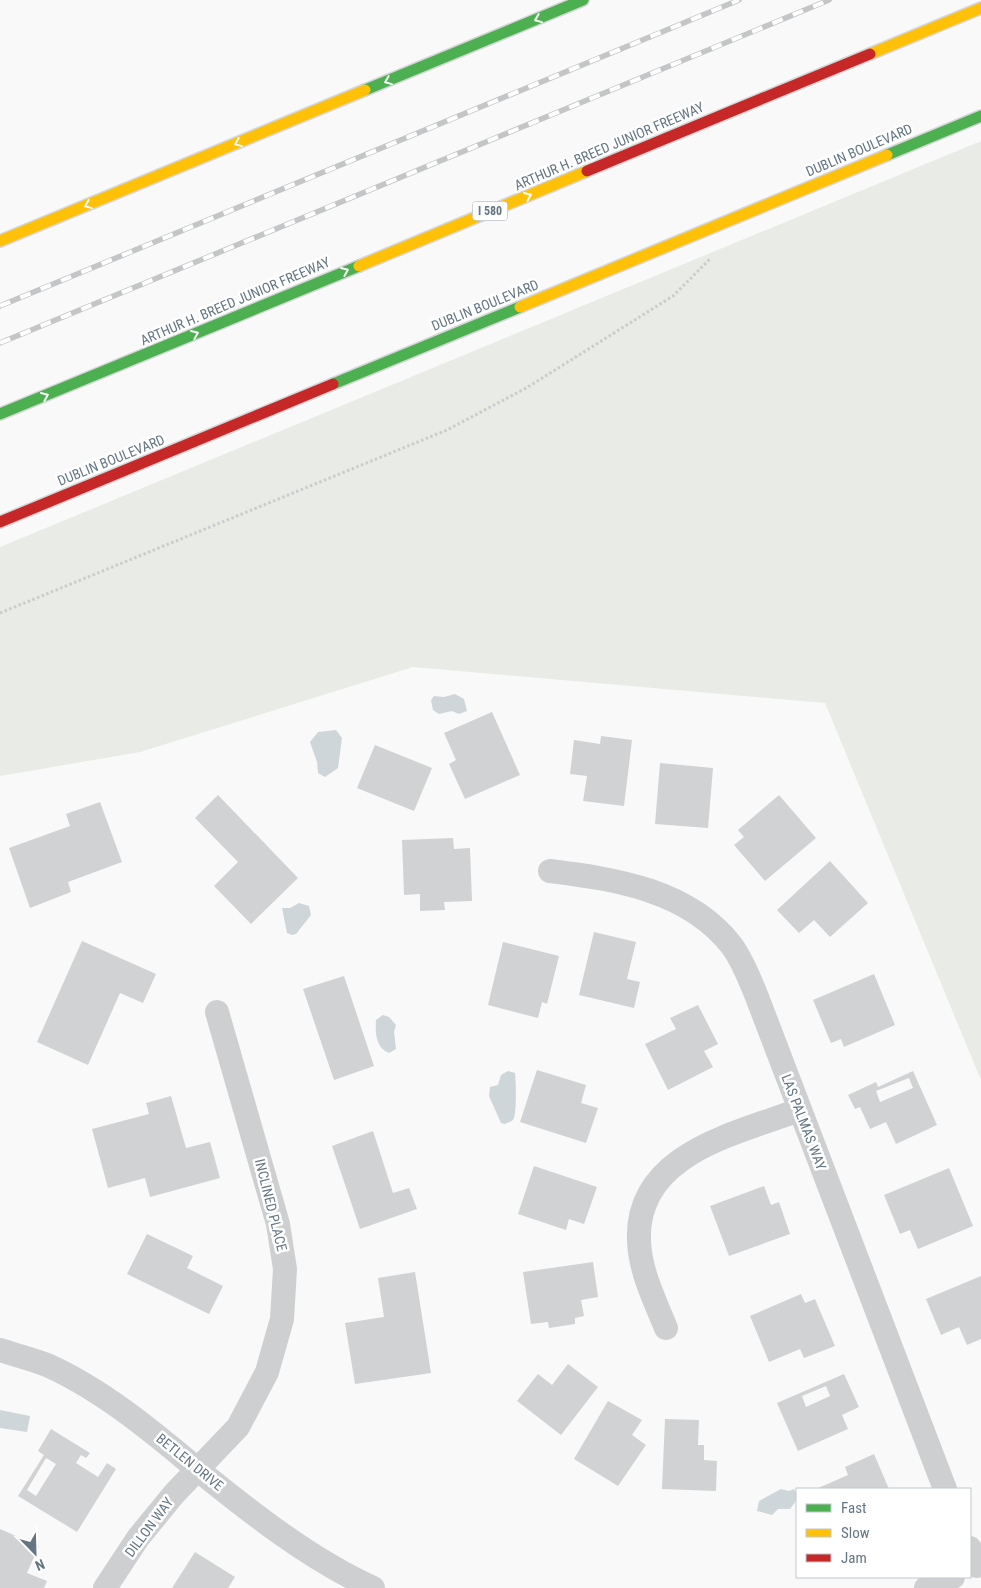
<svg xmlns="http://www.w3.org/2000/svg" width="981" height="1588" font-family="'Roboto Condensed',sans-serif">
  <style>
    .green { fill: #e8ebe6 }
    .water { fill: #ced6d9 }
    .building { fill: #d0d2d3; fill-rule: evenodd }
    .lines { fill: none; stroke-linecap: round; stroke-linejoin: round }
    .fast-casing { stroke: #d5d6d7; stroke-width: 14 }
    .slow-casing { stroke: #d5d6d7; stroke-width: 14 }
    .jam-casing { stroke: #d5d6d7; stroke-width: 14 }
    .path { stroke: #cbcccd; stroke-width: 3; stroke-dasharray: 2.5 2.5; stroke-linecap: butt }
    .street { stroke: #cecfd0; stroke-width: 24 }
    .fast { stroke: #4caf50; stroke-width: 11 }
    .slow { stroke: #ffc107; stroke-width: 11 }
    .jam { stroke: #c62828; stroke-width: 11 }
    .rail-casing { stroke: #c3c5c6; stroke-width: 5.5 }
    .rail { stroke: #fff; stroke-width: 4; stroke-dasharray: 11; stroke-linecap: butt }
    .oneway { stroke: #f6fbf6 }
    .labels { text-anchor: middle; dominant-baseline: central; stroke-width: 5; stroke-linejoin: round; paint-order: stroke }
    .shield { fill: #fff; stroke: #939fa8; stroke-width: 1 }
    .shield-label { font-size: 12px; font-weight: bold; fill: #657683 }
    .street-label { font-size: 14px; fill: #657683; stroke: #fff }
  </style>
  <rect width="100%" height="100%" fill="#f9f9f9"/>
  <path class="green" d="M981 141V1080L825 703 413 667 140 752 0 776V547Z"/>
  <path class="water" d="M455 694 464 699 467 711 459 714 452 711 439 714 433 710 431 700 434 696 444 697Z
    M336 730 342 738 338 768 325 777 318 773 317 762 310 742 318 732Z
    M299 903 309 906 311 915 296 934 292 935 287 933 282 908H290Z
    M383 1015 389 1017 396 1025 394 1032 396 1049 389 1053C376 1048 375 1033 376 1020Z
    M508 1071 515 1073C516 1080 517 1115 513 1120 511 1122 508 1122 505 1124L501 1123 489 1096 490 1087 498 1085 501 1075Z
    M0 1410 30 1416 27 1432 0 1428Z
    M781 1489 789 1491 794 1489C799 1498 796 1501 790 1509H778L772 1515 757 1511 759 1501Z"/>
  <path class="building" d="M492 712 520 775 465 799 449 764 456 760 444 733Z
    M601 736 632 740 624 806 583 801 587 776 570 774 574 740 600 744Z
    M375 745 432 768 414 811 357 788Z
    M660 763 713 768 708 828 655 824Z
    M218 795 298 878 251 924 214 886 238 862 195 818Z
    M779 795 816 838 765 881 734 845 744 837 738 830Z
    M100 802 122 862 68 882 71 892 30 908 9 848 70 826 66 814Z
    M453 838 454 849 470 848 472 901 444 902 445 910 420 911V894L404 895 402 840Z
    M830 861 868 903 830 937 814 920 799 933 777 910Z
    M594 932 636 942 627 979 640 982 634 1008 579 995Z
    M82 941 156 974 143 1003 120 993 88 1065 37 1042Z
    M503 942 559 956 547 1004 542 1002 538 1018 488 1005Z
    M874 974 895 1025 844 1047 841 1039 831 1043 813 1000Z
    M344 976 374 1066 334 1080 303 989Z
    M698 1005 718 1044 704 1051 713 1067 668 1090 645 1044 676 1029 670 1018Z
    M537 1070 586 1085 581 1103 598 1108 586 1143 520 1122Z
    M913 1071 937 1125 896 1144 886 1122 870 1129 860 1107 855 1109 848 1095 876 1082 878 1087ZM909 1078 913 1088 880 1102 876 1091Z
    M171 1096 186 1148 210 1142 220 1178 150 1197 145 1178 108 1188 92 1129 149 1114 146 1103Z
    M373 1131 393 1193 409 1188 417 1209 360 1229 332 1146Z
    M534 1166 597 1187 584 1224 569 1219 566 1230 518 1214Z
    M949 1168 973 1226 918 1249 910 1230 900 1234 884 1195Z
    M764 1186 771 1205 779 1202 790 1234 729 1256 710 1206Z
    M147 1234 193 1256 187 1268 223 1286 209 1314 127 1274Z
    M593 1262 598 1297 581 1300 584 1316 575 1318V1324L549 1328 548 1322 531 1324 523 1272Z
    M415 1272 431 1373 355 1384 345 1323 384 1317 378 1278Z
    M981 1276V1339L967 1345 959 1327 941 1335 926 1299Z
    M801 1294 805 1303 815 1299 835 1346 804 1358 800 1349 769 1362 750 1316Z
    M568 1364 598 1387 561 1435 517 1401 538 1374 552 1385Z
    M844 1374 859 1407 842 1415 848 1429 798 1451 777 1403ZM826 1386 830 1396 806 1407 802 1396Z
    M608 1401 642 1420 632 1435 646 1445 618 1486 574 1459Z
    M665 1419 699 1420 698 1445H704V1460L717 1461 716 1491 662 1489Z
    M51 1429 90 1453 86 1458 81 1455 76 1463 98 1477 107 1463 116 1469 77 1532 18 1496 44 1455 38 1451ZM46 1458 56 1464 36 1496 27 1490Z
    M874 1454 889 1489H816L848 1475 845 1467Z
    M0 1529 39 1546 27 1573 47 1581 44 1588H0Z
    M195 1552 235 1577 228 1588H172Z"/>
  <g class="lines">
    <g class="fast-casing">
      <path id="fast" d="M365 90 583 0
        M887 155 981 116
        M333 384 520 307
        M0 414 359 266"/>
    </g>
    <g class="slow-casing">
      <path id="slow" d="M870 54 981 8
        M0 241 365 90
        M359 266 587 171
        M520 307 887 155"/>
    </g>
    <g class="jam-casing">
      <path id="jam" d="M587 171 870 54
        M0 522 333 384"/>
    </g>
    <path class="path" d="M0 613 447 430 528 387 673 296 711 258"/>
    <path class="street" d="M550 871C615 879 689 890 732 946 743 961 750 980 757 997L945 1489
      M666 1328C655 1301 640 1271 639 1241 635 1154 735 1134 799 1110
      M0 1350C15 1355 32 1359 47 1365 101 1389 152 1431 197 1469 250 1512 311 1560 373 1588
      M970 1548 977 1566
      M105 1588 138 1538 174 1494 238 1427 267 1372 282 1319 285 1269 278 1224 217 1012
      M926 1588 953 1577"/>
    <use href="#fast" class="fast"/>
    <use href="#slow" class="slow"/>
    <use href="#jam" class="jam"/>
    <g class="rail-casing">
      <path id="rail" d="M0 306 739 0
        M0 343 829 0"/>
    </g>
    <use href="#rail" class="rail"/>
  </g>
  <defs><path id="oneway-chevron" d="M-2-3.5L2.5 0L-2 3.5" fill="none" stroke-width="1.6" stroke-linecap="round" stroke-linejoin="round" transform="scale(1.25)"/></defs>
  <g class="oneway">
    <use href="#oneway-chevron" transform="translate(538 19) rotate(158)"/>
    <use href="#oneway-chevron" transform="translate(388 81) rotate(158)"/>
    <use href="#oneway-chevron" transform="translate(238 143) rotate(158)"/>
    <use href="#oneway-chevron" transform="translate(528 196) rotate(-23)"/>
    <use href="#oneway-chevron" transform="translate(88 205) rotate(158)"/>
    <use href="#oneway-chevron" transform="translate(345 271) rotate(-23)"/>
    <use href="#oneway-chevron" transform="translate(195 334) rotate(-23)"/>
    <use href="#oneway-chevron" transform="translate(45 396) rotate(-23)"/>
  </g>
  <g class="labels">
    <rect class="shield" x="472.5" y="201.5" width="35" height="19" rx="4"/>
    <g class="shield-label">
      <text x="490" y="211">I 580</text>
    </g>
    <g class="street-label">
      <text transform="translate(609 146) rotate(-23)">ARTHUR H. BREED JUNIOR FREEWAY</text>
      <text transform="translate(859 150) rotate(-23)">DUBLIN BOULEVARD</text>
      <text transform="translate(235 301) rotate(-23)">ARTHUR H. BREED JUNIOR FREEWAY</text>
      <text transform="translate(485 305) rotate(-22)">DUBLIN BOULEVARD</text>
      <text transform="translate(111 460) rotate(-22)">DUBLIN BOULEVARD</text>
      <text transform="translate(804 1122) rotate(69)">LAS PALMAS WAY</text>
      <text transform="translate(271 1205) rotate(76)">INCLINED PLACE</text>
      <text transform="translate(190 1462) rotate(39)">BETLEN DRIVE</text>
      <text transform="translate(149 1527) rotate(-53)">DILLON WAY</text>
    </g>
  </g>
  <rect x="796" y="1488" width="175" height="90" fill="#ffffff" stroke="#c1c8cd"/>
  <rect x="806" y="1504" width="25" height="8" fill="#4caf50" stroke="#c1c8cd"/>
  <text x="841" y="1513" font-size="15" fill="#657683">Fast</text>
  <rect x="806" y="1529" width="25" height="8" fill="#ffc107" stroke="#c1c8cd"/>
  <text x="841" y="1538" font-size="15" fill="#657683">Slow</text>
  <rect x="806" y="1554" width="25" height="8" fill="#c62828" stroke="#c1c8cd"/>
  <text x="841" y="1563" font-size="15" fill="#657683">Jam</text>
  <g transform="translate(35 1553) rotate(157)" stroke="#ffffff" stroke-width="4" paint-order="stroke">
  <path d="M0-4L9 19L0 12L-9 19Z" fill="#657683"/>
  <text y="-8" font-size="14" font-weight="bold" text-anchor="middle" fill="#657683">N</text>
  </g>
</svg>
